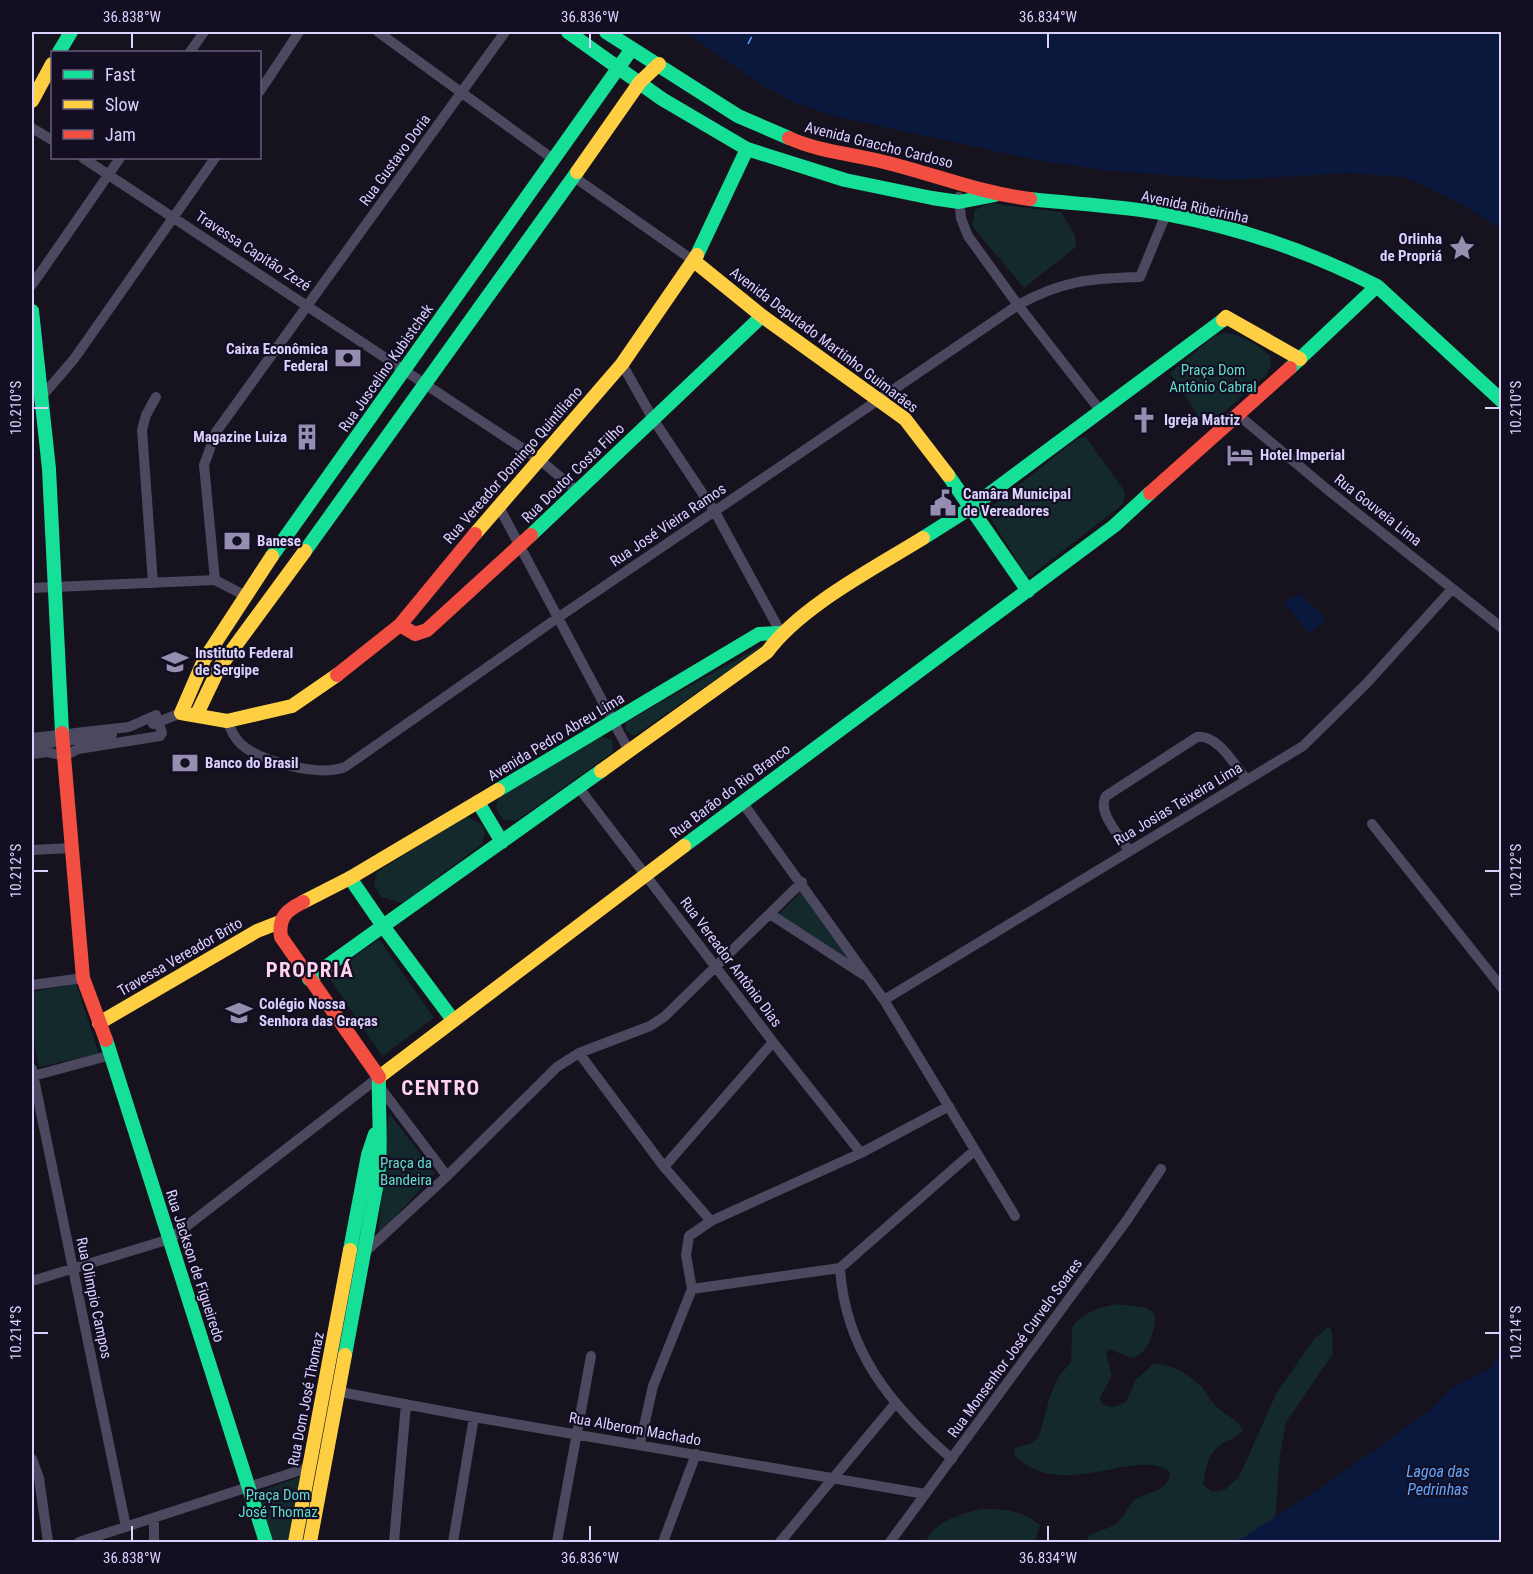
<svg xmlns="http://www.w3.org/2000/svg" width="1533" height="1574" font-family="'Roboto Condensed',sans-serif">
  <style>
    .green { fill: #13292b }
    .water { fill: #0b183d }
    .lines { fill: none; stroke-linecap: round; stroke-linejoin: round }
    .ferry { stroke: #61a6fd; stroke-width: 1.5; stroke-dasharray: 8 6; stroke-linecap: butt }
    .street { stroke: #4c485f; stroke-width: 10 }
    .fast { stroke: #16e098; stroke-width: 14 }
    .slow { stroke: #ffcf43; stroke-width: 14 }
    .jam { stroke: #f24e42; stroke-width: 14 }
    .jam-bridge { stroke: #f24e42; stroke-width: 14 }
    .ticks { fill: none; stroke: #dbd1fe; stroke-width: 2 }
    .labels { text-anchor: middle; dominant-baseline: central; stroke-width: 4.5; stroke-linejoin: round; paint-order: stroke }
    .street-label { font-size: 15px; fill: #dbd1fe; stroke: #140e23 }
    .poi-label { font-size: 15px; font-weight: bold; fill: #dbd1fe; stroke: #140e23; text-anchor: start }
    .park-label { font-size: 15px; fill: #5edeca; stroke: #140e23 }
    .water-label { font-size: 16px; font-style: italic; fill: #61a6fd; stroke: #140e23 }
    .district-label { font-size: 21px; font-weight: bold; letter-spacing: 1.5px; fill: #fed3eb; stroke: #140e23 }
    .neatline { fill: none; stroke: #dbd1fe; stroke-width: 2 }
    .ticks-label { font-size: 15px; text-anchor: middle; fill: #dbd1fe }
  </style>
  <rect width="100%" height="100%" fill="#16131e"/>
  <path class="green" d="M989 203 1061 212 1075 235 1076 247 1024 288 972 226 975 210Z
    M1223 333C1239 333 1259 345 1270 356L1271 366 1266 375 1206 428 1170 373 1213 337Z
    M1086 437 1125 492 1123 504 1028 578 986 511 1078 438Z
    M777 637 634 736 626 731V722Z
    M601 736 612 740 613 752 516 821 503 820 496 808 498 798Z
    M466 816 482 825 485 834 482 844 403 903 381 897 374 885 377 872Z
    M801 892 852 961 779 914Z
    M379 939 434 1018 382 1056 328 976Z
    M76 983 99 1054 39 1067 32 1033V992Z
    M389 1113 435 1173 378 1236Z
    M1118 1304 1147 1308 1155 1314C1156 1329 1149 1354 1131 1358L1109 1349 1106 1353 1112 1376 1100 1397 1101 1402C1109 1410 1117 1406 1126 1402L1136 1380 1153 1364C1170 1363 1187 1373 1200 1385 1207 1392 1210 1402 1218 1408 1226 1415 1238 1420 1243 1430 1235 1440 1226 1440 1218 1447 1207 1456 1205 1472 1203 1485L1212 1492 1226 1489 1239 1477 1276 1394 1314 1339 1328 1327 1332 1331 1333 1354 1286 1422 1280 1455 1275 1521 1269 1542H1087L1088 1536C1097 1530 1109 1530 1118 1522 1125 1516 1128 1506 1135 1500 1147 1491 1168 1493 1170 1473 1141 1444 1059 1505 1014 1454L1015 1448 1030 1444 1039 1437 1050 1396 1059 1376 1071 1362 1072 1328C1081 1312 1101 1307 1118 1304Z
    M302 1476 288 1542H271L255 1493Z
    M983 1509C1006 1509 1021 1510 1040 1525L1035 1542H926C933 1522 964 1512 983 1509Z"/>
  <path class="water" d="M685 32H1501V229L1457 201 1404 177 1349 173 1229 180 1105 170 1036 160 834 116 796 103 765 87Z
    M1299 593 1326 619 1310 634 1284 603Z
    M1501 1350V1542H1236L1316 1491 1429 1411 1453 1387 1492 1367Z"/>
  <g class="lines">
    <path class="ferry" d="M748 44 754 32"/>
    <path class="street" d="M378 32 553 159
      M190 52 204 32
      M260 91 299 32
      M32 128 52 140
      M83 158 540 460 577 491
      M574 177 694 261
      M959 197 961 218 968 236 1018 305 1099 409
      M32 285 120 158
      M622 364 653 419 715 512 781 633
      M32 398 43 395 74 359 215 158
      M1237 414 1328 490 1502 628
      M498 505 629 751
      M215 580 204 465 216 432 505 32
      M153 583 142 430 146 415 156 397
      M32 588 215 580 244 595
      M227 721C231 730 234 738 242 745 262 762 319 777 345 767L556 619 1018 305C1061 281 1091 278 1140 277L1166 214
      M153 724 181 713
      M32 738 129 727 156 715 162 733 160 736 78 749 64 756 47 752 32 754
      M32 745 112 735
      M579 788 773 1042 861 1153
      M742 802 884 1000 1015 1216
      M1372 824 1502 988
      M32 850 72 848
      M1129 851C1121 837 1096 812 1106 796L1197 737C1218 734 1235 766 1247 780
      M770 914 864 975
      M32 985 83 978
      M884 1000 1303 746 1366 684 1452 589
      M579 1053 664 1167 711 1221
      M32 1069 126 1527
      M33 1076 111 1055
      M379 1086 447 1176
      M664 1167 773 1042
      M365 1252 447 1176 557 1067 579 1053 650 1026 664 1017 802 882
      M840 1268C845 1351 892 1407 952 1459
      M32 1281 170 1239 379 1077
      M692 1289 840 1268 975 1150
      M340 1392 474 1417 925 1494
      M640 1444 653 1386 692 1289 686 1255 689 1236 711 1221 861 1153 949 1106
      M32 1459 39 1478 48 1542
      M154 1518V1542
      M79 1542 310 1467
      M394 1542 406 1404
      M453 1542 474 1417
      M557 1542 591 1356
      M663 1542 696 1454
      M780 1542 894 1405
      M890 1542 1127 1220 1161 1169"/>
    <path class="fast" d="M568 32 662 99 747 149 845 180 932 198 959 202 995 195
      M606 32 738 116 789 138
      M59 52 71 32
      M1030 199C1075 204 1122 206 1166 214 1240 228 1311 252 1377 286L1290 368
      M697 255 747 149
      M1377 286 1502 401
      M32 311 49 469 62 733
      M948 475 1028 591
      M531 535 762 316
      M923 538 969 509 1223 320
      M305 551 577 172
      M272 556 631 50
      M498 790 759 634 781 633
      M478 802 502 842
      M684 846 1114 526 1150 493
      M309 979 383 926 350 878
      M453 1020 383 926 601 771
      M106 1040 266 1542
      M350 1250 368 1155 375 1134
      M345 1355 378 1177C382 1144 378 1110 379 1077"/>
    <path class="slow" d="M32 101 52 64
      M577 172 640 82 659 64
      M694 261 762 316 905 419 948 475
      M1223 320 1226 317 1300 359
      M475 534 622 364 697 255
      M272 556 204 660 181 713 227 721 292 706 337 675
      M197 714 219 668 305 551
      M601 771 767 652C801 606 873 569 923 538
      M303 902 350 878 498 790
      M99 1023 257 931 280 922
      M379 1077 684 846
      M295 1542 350 1250
      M310 1542 345 1355"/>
    <path class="jam" d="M789 138C822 153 858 154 892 164 938 176 982 193 1030 199
      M1150 493 1290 368
      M400 625 415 634 427 630 531 535
      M337 675 400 625 475 534
      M64 756 83 978 106 1040
      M303 902C287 910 278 917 281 937L379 1077"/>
    <path class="jam-bridge" d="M62 733 64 756"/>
  </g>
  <path class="ticks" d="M132 33V48M590 33V48M1048 33V48M33 408H48M1485 408H1500M33 871H48M1485 871H1500M33 1333H48M1485 1333H1500M132 1526V1541M590 1526V1541M1048 1526V1541"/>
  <defs>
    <g id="sight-bare" transform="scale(2.07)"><path d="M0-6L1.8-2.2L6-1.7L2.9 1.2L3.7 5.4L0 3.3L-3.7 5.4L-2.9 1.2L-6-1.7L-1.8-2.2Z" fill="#968eb0" stroke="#140e23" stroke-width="2.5" paint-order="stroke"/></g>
    <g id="bank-bare" transform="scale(2.07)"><path d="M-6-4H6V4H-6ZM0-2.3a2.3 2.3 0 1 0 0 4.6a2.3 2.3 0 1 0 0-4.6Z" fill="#968eb0" stroke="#140e23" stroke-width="2.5" paint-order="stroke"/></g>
    <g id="church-bare" transform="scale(2.07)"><path d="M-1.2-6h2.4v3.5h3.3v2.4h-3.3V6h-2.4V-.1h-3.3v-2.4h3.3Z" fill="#968eb0" stroke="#140e23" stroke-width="2.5" paint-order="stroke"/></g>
    <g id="building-bare" transform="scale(2.07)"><path d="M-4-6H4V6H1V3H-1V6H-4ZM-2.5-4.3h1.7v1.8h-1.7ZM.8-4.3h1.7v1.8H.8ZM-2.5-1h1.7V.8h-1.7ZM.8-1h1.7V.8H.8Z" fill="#968eb0" stroke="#140e23" stroke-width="2.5" paint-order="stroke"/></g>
    <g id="hotel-bare" transform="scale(2.07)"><path d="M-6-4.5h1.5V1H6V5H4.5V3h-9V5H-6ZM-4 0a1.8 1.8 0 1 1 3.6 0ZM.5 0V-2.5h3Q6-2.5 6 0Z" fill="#968eb0" stroke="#140e23" stroke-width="2.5" paint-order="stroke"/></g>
    <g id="civic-bare" transform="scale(2.07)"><path d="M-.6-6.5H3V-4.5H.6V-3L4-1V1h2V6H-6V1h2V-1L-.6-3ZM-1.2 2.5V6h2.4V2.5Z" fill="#968eb0" stroke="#140e23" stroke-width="2.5" paint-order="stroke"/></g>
    <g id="school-bare" transform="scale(2.07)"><path d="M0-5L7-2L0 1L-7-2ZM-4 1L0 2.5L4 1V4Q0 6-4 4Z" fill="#968eb0" stroke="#140e23" stroke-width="2.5" paint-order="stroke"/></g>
  </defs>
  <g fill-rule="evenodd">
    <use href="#sight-bare" x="1462" y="248"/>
    <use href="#bank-bare" x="348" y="358"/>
    <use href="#church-bare" x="1144" y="420"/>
    <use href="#building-bare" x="307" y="437"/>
    <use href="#hotel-bare" x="1240" y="455"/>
    <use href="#civic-bare" x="943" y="503"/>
    <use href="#bank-bare" x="237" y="541"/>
    <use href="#school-bare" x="175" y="662"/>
    <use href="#bank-bare" x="185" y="763"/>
    <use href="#school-bare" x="239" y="1013"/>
  </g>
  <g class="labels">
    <g class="street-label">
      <text transform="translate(879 145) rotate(14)">Avenida Graccho Cardoso</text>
      <text transform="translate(395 160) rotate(-54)">Rua Gustavo Doria</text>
      <text transform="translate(1195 207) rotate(12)">Avenida Ribeirinha</text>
      <text transform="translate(253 251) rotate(33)">Travessa Capitão Zezé</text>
      <text transform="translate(824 340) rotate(37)">Avenida Deputado Martinho Guimarães</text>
      <text transform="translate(386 368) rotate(-55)">Rua Juscelino Kubistchek</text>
      <text transform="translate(513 465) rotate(-49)">Rua Vereador Domingo Quintiliano</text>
      <text transform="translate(573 473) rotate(-44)">Rua Doutor Costa Filho</text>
      <text transform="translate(1378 510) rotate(38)">Rua Gouveia Lima</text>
      <text transform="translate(668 525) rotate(-34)">Rua José Vieira Ramos</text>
      <text transform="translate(556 737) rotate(-31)">Avenida Pedro Abreu Lima</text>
      <text transform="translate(730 791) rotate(-37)">Rua Barão do Rio Branco</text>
      <text transform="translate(1178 804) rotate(-31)">Rua Josias Teixeira Lima</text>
      <text transform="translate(180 957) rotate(-30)">Travessa Vereador Brito</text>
      <text transform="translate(731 962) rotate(53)">Rua Vereador Antônio Dias</text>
      <text transform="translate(195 1266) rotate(72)">Rua Jackson de Figueiredo</text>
      <text transform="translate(94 1298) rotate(78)">Rua Olimpio Campos</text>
      <text transform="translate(1015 1348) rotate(-54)">Rua Monsenhor José Curvelo Soares</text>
      <text transform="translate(306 1399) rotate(-79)">Rua Dom José Thomaz</text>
      <text transform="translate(635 1429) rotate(10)">Rua Alberom Machado</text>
    </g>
    <g class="poi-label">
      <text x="1442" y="239" text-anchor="end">Orlinha<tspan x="1442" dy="17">de Propriá</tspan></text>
      <text x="328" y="349" text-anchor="end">Caixa Econômica<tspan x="328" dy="17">Federal</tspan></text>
      <text x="1164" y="420">Igreja Matriz</text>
      <text x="287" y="437" text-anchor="end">Magazine Luiza</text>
      <text x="1260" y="455">Hotel Imperial</text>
      <text x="963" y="494">Camâra Municipal<tspan x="963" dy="17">de Vereadores</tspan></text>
      <text x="257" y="541">Banese</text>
      <text x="195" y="653">Instituto Federal<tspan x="195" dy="17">de Sergipe</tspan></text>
      <text x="205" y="763">Banco do Brasil</text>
      <text x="259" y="1004">Colégio Nossa<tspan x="259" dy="17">Senhora das Graças</tspan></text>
    </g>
    <g class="park-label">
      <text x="1213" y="370">Praça Dom<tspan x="1213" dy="17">Antônio Cabral</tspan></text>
      <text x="406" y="1163">Praça da<tspan x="406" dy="17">Bandeira</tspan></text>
      <text x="278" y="1495">Praça Dom<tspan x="278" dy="17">José Thomaz</tspan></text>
    </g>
    <g class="water-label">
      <text x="1438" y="1471">Lagoa das<tspan x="1438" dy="18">Pedrinhas</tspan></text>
    </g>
    <g class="district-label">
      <text x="310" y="970">PROPRIÁ</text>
      <text x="441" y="1088">CENTRO</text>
    </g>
  </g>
  <rect width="1533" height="1574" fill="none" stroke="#140e23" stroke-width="66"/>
  <rect x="51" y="51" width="210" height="108" fill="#140e23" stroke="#645c7b" stroke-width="1.5"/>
  <rect x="63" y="70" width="30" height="9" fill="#16e098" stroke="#645c7b" stroke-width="1.5"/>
  <text x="105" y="81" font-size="18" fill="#dbd1fe">Fast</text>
  <rect x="63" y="100" width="30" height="9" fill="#ffcf43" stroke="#645c7b" stroke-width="1.5"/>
  <text x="105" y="111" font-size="18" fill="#dbd1fe">Slow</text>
  <rect x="63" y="130" width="30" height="9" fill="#f24e42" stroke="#645c7b" stroke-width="1.5"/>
  <text x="105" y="141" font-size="18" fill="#dbd1fe">Jam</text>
  <rect x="33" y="33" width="1467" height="1508" class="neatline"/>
  <g class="ticks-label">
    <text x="132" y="22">36.838°W</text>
    <text x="590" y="22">36.836°W</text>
    <text x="1048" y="22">36.834°W</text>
    <text transform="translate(16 408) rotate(-90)" y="5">10.210°S</text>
    <text transform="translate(1516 408) rotate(-90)" y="5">10.210°S</text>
    <text transform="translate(16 871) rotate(-90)" y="5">10.212°S</text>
    <text transform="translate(1516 871) rotate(-90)" y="5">10.212°S</text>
    <text transform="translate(16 1333) rotate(-90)" y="5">10.214°S</text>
    <text transform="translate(1516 1333) rotate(-90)" y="5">10.214°S</text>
    <text x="132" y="1563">36.838°W</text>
    <text x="590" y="1563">36.836°W</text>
    <text x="1048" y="1563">36.834°W</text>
  </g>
</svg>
